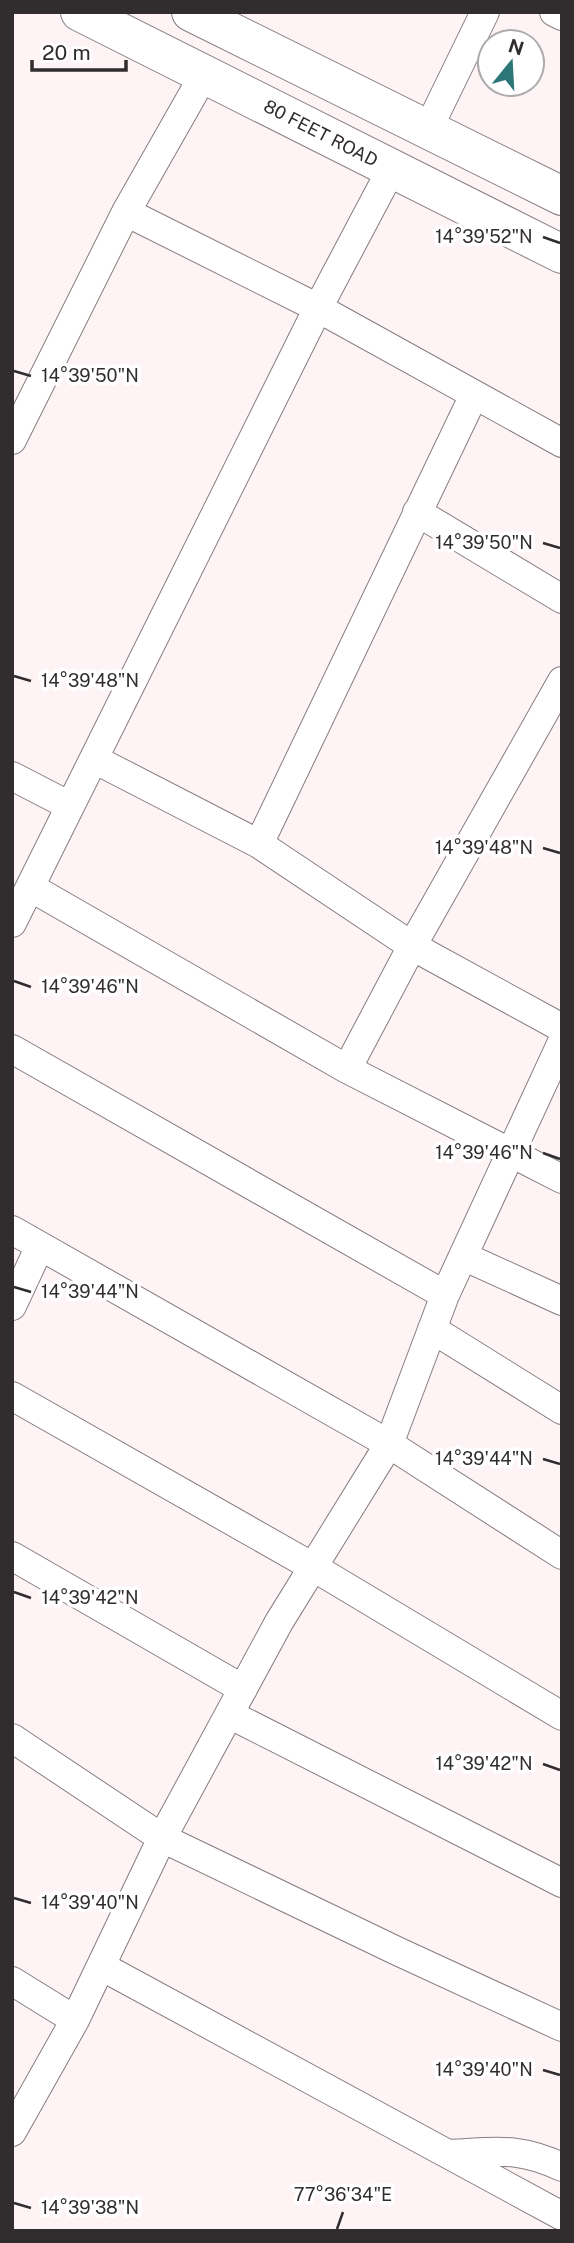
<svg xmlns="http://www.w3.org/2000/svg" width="574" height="2243" font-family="'Public Sans',sans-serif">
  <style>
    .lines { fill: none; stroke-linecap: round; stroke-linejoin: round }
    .minor-casing { stroke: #877c7e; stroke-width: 30 }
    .secondary-casing { stroke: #877c7e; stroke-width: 40 }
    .minor { stroke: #fff; stroke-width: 28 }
    .secondary { stroke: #fff; stroke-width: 38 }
    .ticks { fill: none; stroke: #312c2d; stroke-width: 2.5 }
    .labels { text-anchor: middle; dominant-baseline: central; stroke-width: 7; stroke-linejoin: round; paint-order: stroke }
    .street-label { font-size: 18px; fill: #312c2d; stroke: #fff }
    .ticks-label { font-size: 18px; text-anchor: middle; fill: #312c2d; stroke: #fff; stroke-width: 7; stroke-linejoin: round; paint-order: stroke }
  </style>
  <rect width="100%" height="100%" fill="#fef4f6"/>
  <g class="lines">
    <g class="minor-casing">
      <path id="minor" d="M554 12 562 16
        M428 129 485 12
        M126 212 318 308 562 443
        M12 440 126 212 205 73
        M417 512 562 599
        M94 759 259 844 412 946 562 1028
        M12 776 70 806
        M259 844 474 395
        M30 887 347 1069 562 1179
        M12 923 318 308 392 168
        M12 1049 445 1295 562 1042
        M347 1069 412 946 562 681
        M12 1230 389 1444 562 1555
        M463 1256 562 1301
        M445 1295 389 1444 279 1622 162 1838 397 1951 562 2027
        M12 1306 40 1246
        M432 1329 562 1410
        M12 1396 313 1567 562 1716
        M12 1556 243 1689
        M229 1714 562 1883
        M12 1738 162 1838 75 2020 12 2132
        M101 1966 562 2216
        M12 1981 75 2020
        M449 2154C496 2152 517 2146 562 2167"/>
    </g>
    <g class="secondary-casing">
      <path id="secondary" d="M80 12 562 254
        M191 12 562 196"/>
    </g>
    <use href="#minor" class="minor"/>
    <use href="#secondary" class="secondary"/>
  </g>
  <path class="ticks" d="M543 237 560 243M14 371 31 376M543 543 560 548M14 676 31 681M543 848 560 853M14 981 31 987M543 1153 560 1159M14 1287 31 1292M543 1459 560 1464M14 1592 31 1598M543 1764 560 1770M14 1898 31 1903M543 2070 560 2075M14 2203 31 2208M337 2229 343 2212"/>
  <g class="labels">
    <g class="street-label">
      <text transform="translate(321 133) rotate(27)">80 FEET ROAD</text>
    </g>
  </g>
  <g class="ticks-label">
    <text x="484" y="243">14°39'52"N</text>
    <text x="90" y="382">14°39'50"N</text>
    <text x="484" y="549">14°39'50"N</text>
    <text x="90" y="687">14°39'48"N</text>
    <text x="484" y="854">14°39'48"N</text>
    <text x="90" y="993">14°39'46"N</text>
    <text x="484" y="1159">14°39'46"N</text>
    <text x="90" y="1298">14°39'44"N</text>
    <text x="484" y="1465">14°39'44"N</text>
    <text x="90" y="1604">14°39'42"N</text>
    <text x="484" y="1770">14°39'42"N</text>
    <text x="90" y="1909">14°39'40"N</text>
    <text x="484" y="2076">14°39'40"N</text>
    <text x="343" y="2201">77°36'34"E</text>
    <text x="90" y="2214">14°39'38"N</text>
  </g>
  <rect width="574" height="2243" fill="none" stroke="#312c2d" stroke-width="28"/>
  <g transform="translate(511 63) rotate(18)"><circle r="33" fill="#ffffff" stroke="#adabab" stroke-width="2"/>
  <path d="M0-5L12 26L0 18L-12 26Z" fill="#2c7678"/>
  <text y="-10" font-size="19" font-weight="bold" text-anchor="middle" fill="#312c2d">N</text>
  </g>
  <path d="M32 60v10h94v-10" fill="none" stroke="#312c2d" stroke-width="3.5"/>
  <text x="42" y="60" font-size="21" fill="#312c2d" stroke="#ffffff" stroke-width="5" paint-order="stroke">20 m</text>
</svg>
